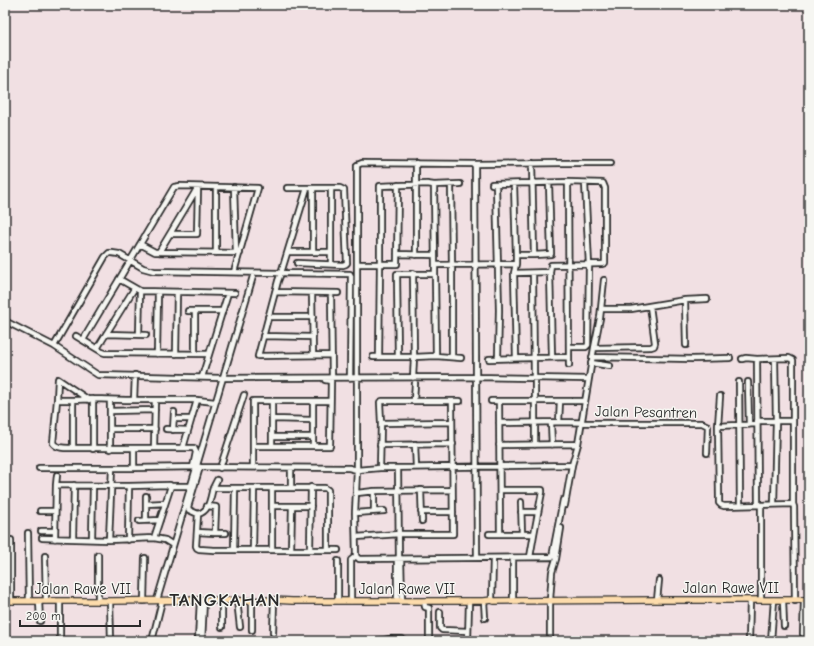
<svg xmlns="http://www.w3.org/2000/svg" width="814" height="646" font-family="'Comic Neue',sans-serif">
  <style>
    .lines { fill: none; stroke-linecap: round; stroke-linejoin: round }
    .minor-casing { stroke: #2b2b2b; stroke-width: 8 }
    .major-casing { stroke: #2b2b2b; stroke-width: 8 }
    .minor { stroke: #f6f6f2; stroke-width: 4.5 }
    .major { stroke: #fddcac; stroke-width: 5.5 }
    .labels { text-anchor: middle; dominant-baseline: central; stroke-width: 3; stroke-linejoin: round; paint-order: stroke }
    .street-label { font-size: 15px; fill: #2b2b2b; stroke: #f6f6f2 }
    .district-label { font-size: 19px; font-weight: bold; letter-spacing: 1px; fill: #2b2b2b; stroke: #f6f6f2 }
  </style>
  <rect width="100%" height="100%" fill="#f1e0e3"/>
  <filter id="ink" filterUnits="userSpaceOnUse"><feTurbulence type="fractalNoise" baseFrequency=".025" numOctaves="2"/><feDisplacementMap in="SourceGraphic" scale="8" xChannelSelector="R" yChannelSelector="G"/><feConvolveMatrix kernelMatrix="1 2 1 2 8 2 1 2 1" color-interpolation-filters="sRGB"/></filter>
  <g filter="url(#ink)">
    <g class="lines">
      <g class="minor-casing">
        <path id="minor" d="M475 164 477 558
          M496 184 499 310 498 358
          M514 184 516 255
          M434 185 460 184
          M451 185 452 265V357
          M216 187V253
          M234 187 236 253
          M287 188H340L344 190 347 263 346 264 343 265 297 263
          M307 188 281 273 278 281 258 356 332 355
          M170 234H197L198 188
          M140 244 155 252H159L240 253
          M159 252 198 187
          M288 252H331
          M313 252V188
          M397 254 434 255
          M416 255V163
          M534 255 551 254 549 183
          M331 264V188
          M357 264H380V186L427 184 434 185 435 265
          M516 264V255H534L532 163
          M550 272 552 357
          M413 273 414 357 436 356 461 358
          M514 273 516 358
          M533 273 534 378
          M435 274 436 356
          M119 279 140 291 235 293
          M134 289 98 347 99 350 102 352 105 353 209 354
          M275 292 338 293
          M312 293 313 355
          M331 293 332 378
          M685 300 686 345
          M601 309H631L685 300 707 299
          M188 311H222
          M268 317H313
          M5 321 54 346 98 375 222 378 476 377 588 379
          M106 334 146 335
          M139 335 140 291
          M76 336 99 350
          M263 336 313 337
          M83 340 174 187 180 186 258 188 234 272
          M54 346 105 257 109 253H112L119 254 143 268 154 271 350 274 351 276 350 378
          M570 347H586L588 345 589 265 585 183
          M594 348 651 347 654 346 655 343 650 306
          M157 354 158 292
          M176 354 177 292
          M195 354V311
          M373 357H414L413 378
          M379 357 380 264H397L398 185
          M398 357 397 274H435V265L516 264 514 273 550 272 551 265 602 264 605 263V188L603 183 568 182 492 184
          M592 357 693 359 730 358
          M489 359 569 357 568 182
          M757 359 758 505
          M591 363 610 366
          M569 365V357
          M202 377 228 293
          M535 378V445
          M739 382 740 505
          M748 382 749 425
          M720 396 718 426 719 496V503L721 505 724 506 793 504V360L789 358 757 359 746 358 742 359
          M93 399 126 400H197L215 402
          M57 400 58 379 89 400
          M73 400H57L53 443C57 449 67 448 73 448H194L196 452 193 467
          M110 400V449
          M134 400 135 375
          M414 401H460
          M491 401H499
          M110 411 155 410
          M174 419H191
          M272 419 313 420
          M757 421H793
          M559 422 560 401
          M381 423 452 422
          M499 423 559 422 602 423H702L708 426 707 453
          M551 423 552 445
          M718 426 757 424
          M110 429H155
          M166 429 188 430
          M173 430 174 412
          M272 437H313
          M415 444 416 467
          M272 445V401
          M380 445 453 444
          M499 445 578 444
          M253 446H330L331 381 325 380
          M313 446V401
          M73 448V400L93 399V449
          M154 448 155 400
          M183 448 197 400
          M134 449V468
          M200 467 188 507 189 510 198 514 196 546 197 548 199 549 214 550H338
          M253 467V401H330
          M39 468H134L200 467 349 468 357 470 380 468 572 465
          M220 468 244 395
          M380 468 381 423 380 402 382 401H414L415 383
          M398 468 399 559
          M171 486H190
          M213 488 217 480
          M291 488V468
          M421 490 422 521
          M500 490H542V492L534 534H500L499 401H585
          M374 491V511
          M357 493 374 491 452 490
          M146 496V520
          M563 500 552 557 359 559 356 556 355 513 357 470V165L362 163 475 164 562 163H611
          M521 502 522 534
          M146 504 165 503
          M774 504 776 421 775 359
          M793 504 794 507 795 601
          M565 505 572 465 578 444 594 348 600 318 604 280
          M761 505V600
          M272 506H311
          M40 511H55
          M421 512H453
          M521 512H538
          M355 513 384 511
          M198 514C210 511 210 498 213 488H325L328 490V550
          M139 521 160 520
          M41 531H55
          M197 532 215 533 216 508V507L207 506
          M28 533 29 601
          M215 533H226
          M489 534H500
          M356 537 399 534H453L452 401
          M42 538 109 540 154 538 171 486 170 485 129 486 56 485
          M154 538 165 540 173 545
          M55 539 56 485 57 475
          M73 539 74 485
          M92 539 93 486
          M109 540 112 468
          M128 540 129 486
          M234 550 235 488
          M253 550 254 488
          M272 550V488
          M291 550 292 506
          M310 550 311 487
          M45 556 46 601
          M530 557 534 534
          M513 558V601
          M401 559 402 601
          M157 600 254 273
          M237 600 240 627
          M492 600 493 558
          M657 600 659 580
          M783 600 784 626
          M11 601V540
          M39 601 40 621
          M60 601V641
          M98 601V555
          M110 601 111 641
          M144 601 145 558
          M252 601V630
          M338 601V561
          M351 601V560L356 556
          M397 601V559
          M424 601 425 607 429 608V639
          M484 601 485 618
          M440 612V628L442 630 468 631
          M222 627V600
          M273 633 274 600
          M803 634 804 600
          M152 641 162 601
          M198 641 200 600
          M202 641 204 600
          M379 641 390 639H402
          M468 641 469 601
          M550 641V600L552 572 556 559 561 528
          M749 641 750 600
          M771 641 774 600"/>
      </g>
      <g class="major-casing">
        <path id="major" d="M5 601H110L204 600 247 601 274 600 292 601H484L492 600 494 601 657 600H809"/>
      </g>
      <use href="#minor" class="minor"/>
      <use href="#major" class="major"/>
    </g>
  </g>
  <g class="labels">
    <g class="street-label">
      <text transform="translate(646 412) rotate(1)">Jalan Pesantren</text>
      <text x="731" y="588">Jalan Rawe VII</text>
      <text x="83" y="589">Jalan Rawe VII</text>
      <text x="407" y="589">Jalan Rawe VII</text>
    </g>
    <g class="district-label">
      <text x="225" y="600">TANGKAHAN</text>
    </g>
  </g>
  <rect width="814" height="646" fill="none" stroke="#f6f6f2" stroke-width="20"/>
  <rect x="10" y="10" width="794" height="626" fill="none" stroke="#2b2b2b" stroke-width="1.5" filter="url(#ink)"/>
  <path d="M20 620v6h120v-6" fill="none" stroke="#2b2b2b" stroke-width="2"/>
  <text x="26" y="620" font-size="12" fill="#2b2b2b" stroke="#f6f6f2" stroke-width="3" paint-order="stroke">200 m</text>
</svg>
